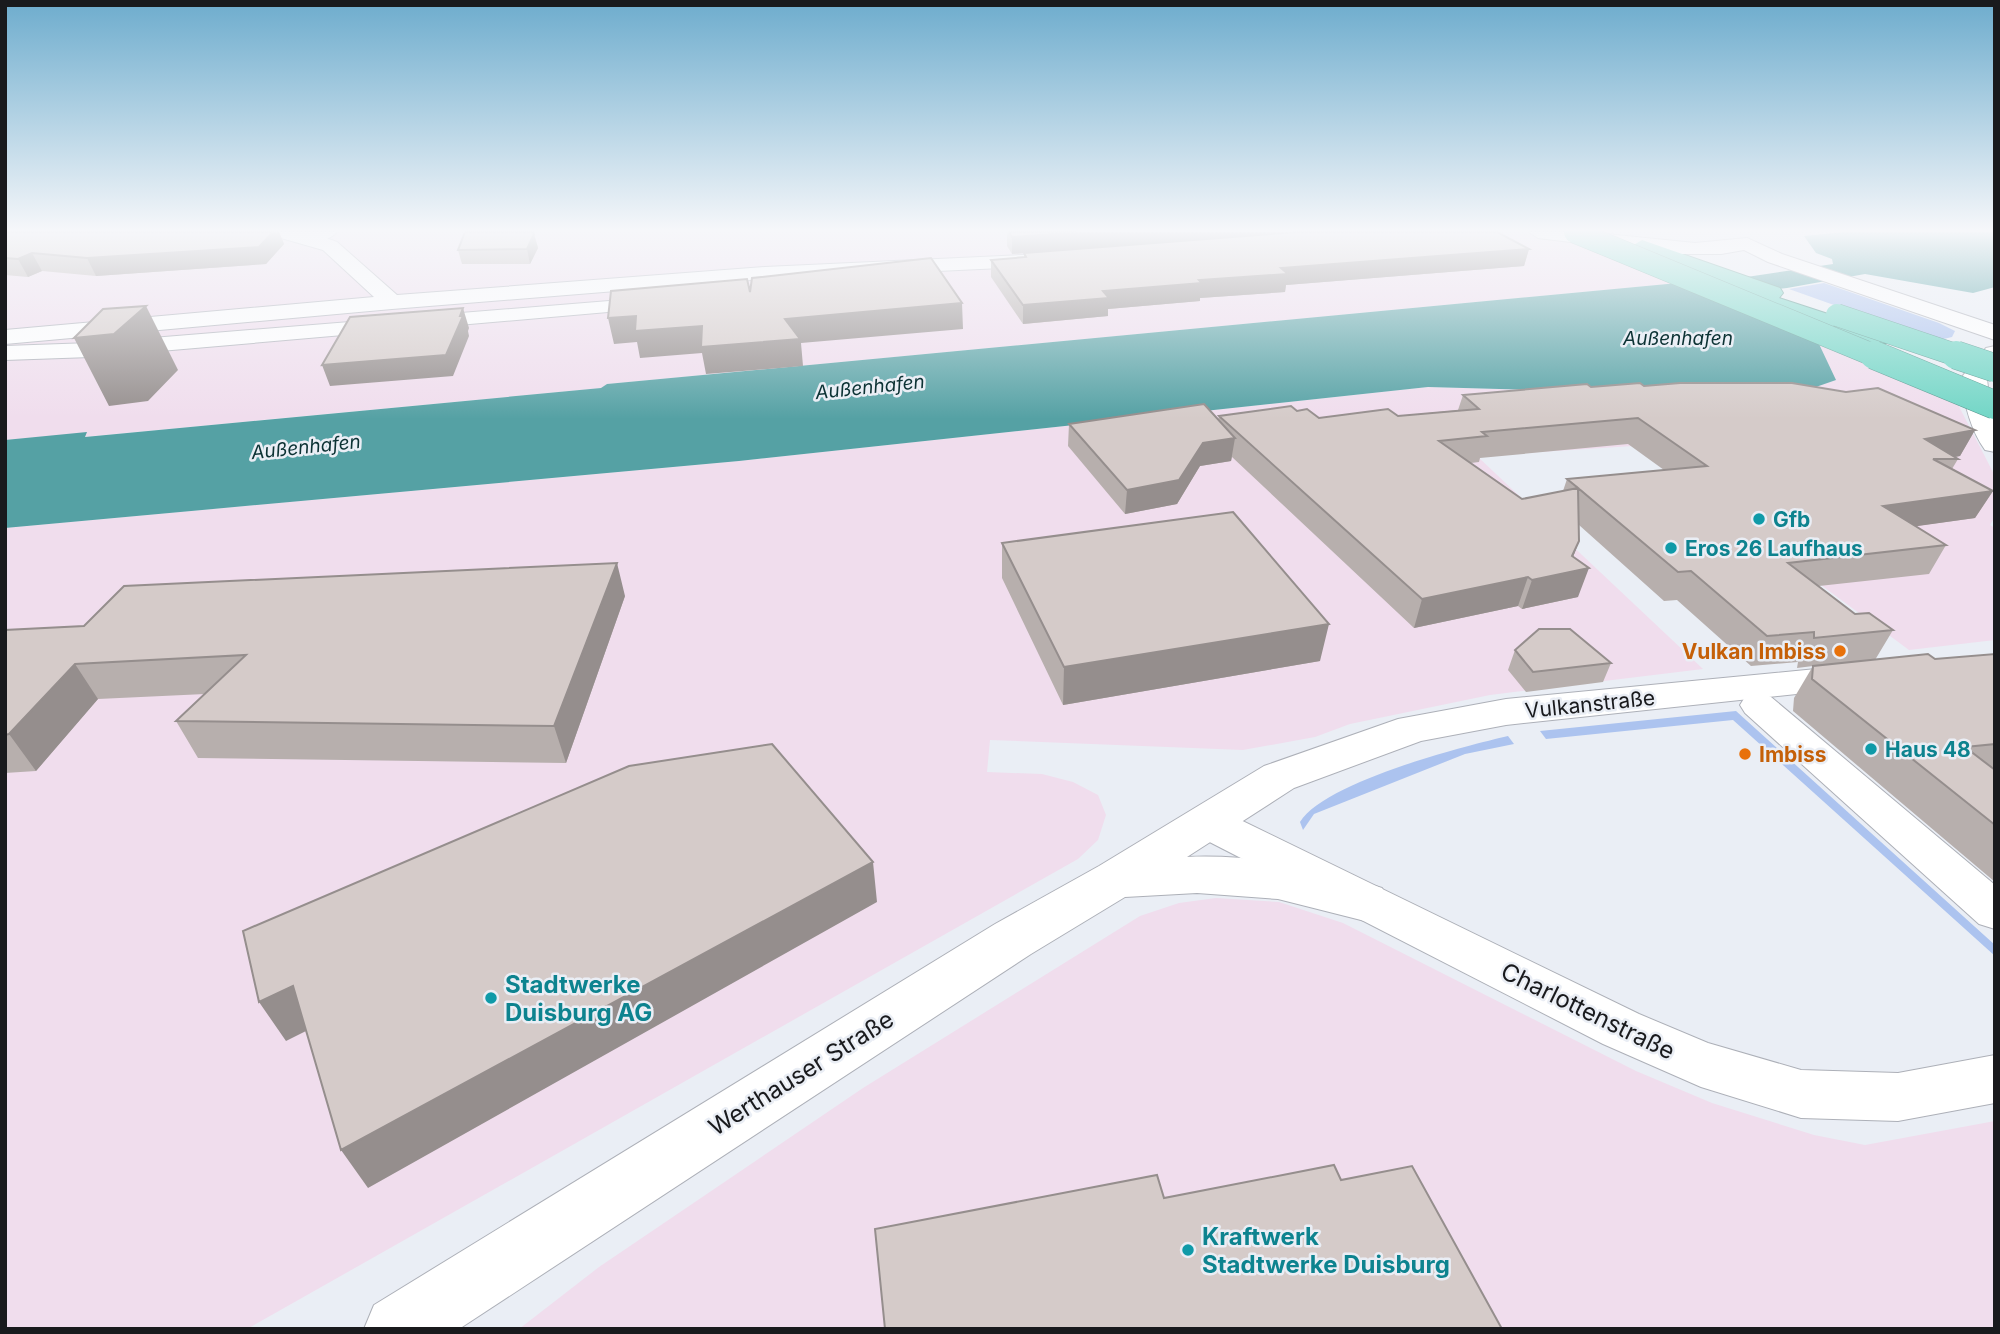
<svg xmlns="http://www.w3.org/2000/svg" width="2000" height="1334" font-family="Inter,sans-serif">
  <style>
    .industrial { fill: #f0dded }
    .green { fill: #acc3ef }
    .water { fill: #55a1a4 }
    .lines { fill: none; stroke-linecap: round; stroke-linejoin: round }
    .street-casing { stroke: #adb0b8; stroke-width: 2 }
    .secondary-casing { stroke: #adb0b8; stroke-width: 2 }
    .highway-casing { stroke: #53948b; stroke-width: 2 }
    .street { fill: #fff; fill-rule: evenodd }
    .secondary { fill: #fff; fill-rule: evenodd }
    .highway { fill: #72d6c6; fill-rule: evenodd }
    .highway-bridge-far1-casing { stroke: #53948b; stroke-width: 23; stroke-linecap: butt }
    .highway-bridge-casing { stroke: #53948b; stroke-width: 29; stroke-linecap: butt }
    .highway-bridge-far1 { stroke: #72d6c6; stroke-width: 22 }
    .highway-bridge { stroke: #72d6c6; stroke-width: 28 }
    .wall { fill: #b7afad; fill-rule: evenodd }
    .shaded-wall { fill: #958e8d }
    .building { fill: #d5cbc9; stroke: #958e8d; stroke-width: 2; fill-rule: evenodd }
    .culture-dot { fill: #0f9aa8; stroke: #eaeef5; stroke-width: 2.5 }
    .food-dot { fill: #e8710a; stroke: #eaeef5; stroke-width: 2.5 }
    .labels { text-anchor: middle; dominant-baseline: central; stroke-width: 5; stroke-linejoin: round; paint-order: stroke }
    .far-water-label { font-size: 19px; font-style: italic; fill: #0c3234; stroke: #eaeef5 }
    .culture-label { font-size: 21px; font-weight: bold; fill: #0d838f; stroke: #eaeef5; text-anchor: start }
    .food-label { font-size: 21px; font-weight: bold; fill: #c56008; stroke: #eaeef5; text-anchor: end }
    .street-label { font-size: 21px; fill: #191a1d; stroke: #eaeef5 }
    .near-culture-label { font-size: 24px; font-weight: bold; fill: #0d838f; stroke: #eaeef5; text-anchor: start }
    .near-street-label { font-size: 24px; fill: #191a1d; stroke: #eaeef5 }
  </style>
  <rect width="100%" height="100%" fill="#eaeef5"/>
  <path class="industrial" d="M5 232H1549L1678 283 607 384 602 388 83 437 86 433 5 440Z
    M1819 344 1952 393 1995 476V517L1990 525 1995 528V640L1909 650 1633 446 1477 456 1703 669 1490 695 1350 724 1315 737 1243 750 990 740 987 772 1042 774 1073 782 1098 795 1106 815 1098 840 1078 859 247 1329H5V528L739 461 1428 387 1787 397Z
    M1216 898 1279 902 1343 923 1636 1071 1712 1103 1814 1135 1865 1145 1995 1121V1329H519L599 1267 863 1088 1140 916 1179 903Z"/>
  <path class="green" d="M1824 283 1939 323 1955 331 1952 337 1935 341 1789 289Z
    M1736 711 1995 945V956L1733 720 1546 739 1540 731Z
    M1508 736 1514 744 1465 754 1314 814 1303 830 1300 822C1325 782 1461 747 1508 736Z"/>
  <path class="water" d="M1845 232H1995V287L1973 293 1865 274 1787 288 1722 296 1819 344 1836 380 1787 397 1428 387 739 461 5 528V440L87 432 85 437 601 388 607 384 1678 283 1693 285 1833 264 1832 259 1816 253 1804 236Z"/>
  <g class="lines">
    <g class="street-casing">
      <path id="street" d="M310 232H337C330 240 313 244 303 242L300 238Z
        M658 297 665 299 668 303 665 307 91 357 5 360V346L91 343Z
        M1758 693 1771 697 1995 885V929L1979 924 1745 713 1740 705 1745 697Z
        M1207 807 1222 811 1639 1014 1708 1043 1801 1070 1898 1073 1995 1055V1103L1898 1121 1801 1118 1701 1087 1603 1044 1192 833 1186 822 1192 811Z"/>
    </g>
    <g class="secondary-casing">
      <path id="secondary" d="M272 232H309L337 242 397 295 765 267 1043 254 1050 256 1053 260 1050 264 1043 266 765 279 392 309 5 344V330L374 297 323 250 274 236Z
        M1529 232H1587L1695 243 1747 238 1782 254 1995 325V340L1768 262 1744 250 1721 254H1669L1538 238Z
        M1995 346V369L1987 379 1990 404 1995 413V452L1985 450C1970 429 1964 403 1961 378L1986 348Z
        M1857 665 1871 668 1876 677 1871 686 1506 725 1421 741 1294 788 1187 857C1252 854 1321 868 1382 888L1390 902 1382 916 1365 921 1278 899 1197 893 1125 897 1031 954 459 1329H364L374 1305 995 924 1099 866 1264 766 1398 719 1506 699Z"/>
    </g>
    <g class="highway-casing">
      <path id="highway" d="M1642 240 1780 288 1783 293 1779 298 1886 333 1890 338 1886 343H1870L1735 298 1732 293 1738 288 1635 250 1632 246Z"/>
    </g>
    <use href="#street" class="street"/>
    <use href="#secondary" class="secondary"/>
    <use href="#highway" class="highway"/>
    <g class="highway-bridge-far1-casing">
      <path id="highway-bridge-far1" d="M1575 232 1878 357
        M1837 315 1962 357"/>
    </g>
    <g class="highway-bridge-casing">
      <path id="highway-bridge" d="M1874 355 1995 405
        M1956 355 1995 368"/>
    </g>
    <use href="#highway-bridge-far1" class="highway-bridge-far1"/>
    <use href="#highway-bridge" class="highway-bridge"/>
  </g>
  <path class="wall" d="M5 232H279L284 244 266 264 96 276 42 271 28 277 5 275Z
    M1007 232H1287L1012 254 1007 246Z
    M534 234 538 248 530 264H462L458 250Z
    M1529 249 1524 266 1286 285 1285 292 1200 298V301L1108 309V316L1023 324 991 277V260L1024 257V253Z
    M1644 386 1975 430 1960 456 1955 457 1958 459 1952 469 1993 491 1975 518 1916 526 1946 545 1929 574 1819 586 1855 614 1893 630 1875 660 1935 659 1995 654V882L1793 711 1794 698 1813 666 1797 668 1798 662 1751 666 1677 600 1664 601 1579 525V541L1573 557 1578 597 1522 609 1518 606 1414 628 1232 457 1231 461 1200 466 1177 504 1125 514 1068 446 1069 424 1218 420 1219 416 1297 411 1319 418 1398 416 1458 410 1463 395 1591 387ZM1628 444 1664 470 1567 479 1563 491 1522 499 1471 463 1479 462 1480 458Z
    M1002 543 1320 661 1063 705 1002 578Z
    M625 596 566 763 198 758 176 721 205 694 98 699 36 771 5 773V630Z
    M1515 650 1611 663 1603 682 1526 692 1508 670Z"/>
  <path class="shaded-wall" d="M273 232H279L284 244 266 264 96 276 87 258Z
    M1077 232H1287L1012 254V237Z
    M534 234 538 248 530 264 527 249Z
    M1529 249 1524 266 1286 285 1285 292 1200 298V301L1108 309V316L1023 324V305L1103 291 1199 280 1281 268Z
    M32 253 42 271 28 277 18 259Z
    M962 303 963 329 801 343 803 366 706 374 702 353 640 358 637 342 614 344 608 318 636 316 702 326Z
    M146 306 178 370 148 401 109 406 74 338Z
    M463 308 469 328 468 331 469 336 453 376 330 386 322 365 460 316Z
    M1975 430 1960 456 1943 459 1925 439Z
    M1235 438 1231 461 1200 466 1177 504 1125 514 1127 490 1203 443Z
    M1993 491 1975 518 1868 533 1883 506Z
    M1579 541 1567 573 1589 568 1578 597 1522 609 1532 580 1572 556Z
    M617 563 625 596 566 763 554 726Z
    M1528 577 1518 606 1414 628 1422 599Z
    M1329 624 1320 661 1063 705 1064 667Z
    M75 664 98 699 36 771 9 734Z
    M873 862 877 902 368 1188 341 1150Z
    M293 986 318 1025 286 1041 259 1002Z"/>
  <path class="building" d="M5 232H273L259 247 87 258 32 253 18 259 5 258Z
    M465 232H533L534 234 527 249 458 250Z
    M1009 232H1077L1012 237Z
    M1297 232H1497L1529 249 1281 268 1288 274 1199 280 1202 283 1103 291 1109 298 1023 305 991 260 1026 257 1024 253Z
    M931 258 962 303 785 319 800 339 701 347 702 326 635 331 636 316 608 318 611 291 747 279 750 292 752 278Z
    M146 306 114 334 74 338 103 309Z
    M463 308 460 316H463L446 355 322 365 350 317Z
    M1640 383 1644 386 1680 383H1792L1846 392 1878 388 1975 430 1925 439 1958 459H1933L1993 491 1883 506 1946 545 1788 563 1855 614 1869 613 1893 630 1814 638V632L1767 636 1691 571 1678 572 1578 488 1579 541 1572 556 1589 568 1532 580 1528 577 1422 599 1219 416 1291 406 1297 411 1307 409 1319 418 1388 409 1398 416 1479 409 1463 395 1587 384 1591 387ZM1638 418 1707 466 1567 479 1578 488 1522 499 1439 441 1487 436 1482 432Z
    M1204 404 1235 438 1203 443 1179 480 1127 490 1069 424Z
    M1233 512 1329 624 1064 667 1002 543Z
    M617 563 554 726 176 721 246 655 75 664 9 734 5 735V630L84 626 124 586Z
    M1539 629H1570L1611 663 1533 672 1515 650Z
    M1928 654 1935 659 1995 654V744L1965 747 1995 770V825L1812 679 1813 666Z
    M772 744 873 862 341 1150 293 986 259 1002 243 931 629 766Z
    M1334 1165 1341 1180 1412 1166 1502 1329H885L875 1229 1157 1175 1164 1198Z"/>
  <linearGradient id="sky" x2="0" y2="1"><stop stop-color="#6daccd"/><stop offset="0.55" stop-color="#f6f7fa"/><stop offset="1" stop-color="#f6f7fa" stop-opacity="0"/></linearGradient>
  <rect width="2000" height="419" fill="url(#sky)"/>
  <g class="culture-dot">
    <circle cx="1759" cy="519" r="7"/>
    <circle cx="1671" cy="548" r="7"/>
    <circle cx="1871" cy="749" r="7"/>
    <circle cx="491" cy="998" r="7"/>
    <circle cx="1188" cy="1250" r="7"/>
  </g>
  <g class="food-dot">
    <circle cx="1840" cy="651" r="7"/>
    <circle cx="1745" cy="754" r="7"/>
  </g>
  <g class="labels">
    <g class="far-water-label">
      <text x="1678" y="338">Außenhafen</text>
      <text transform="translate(870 387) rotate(-6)">Außenhafen</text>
      <text transform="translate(306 447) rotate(-6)">Außenhafen</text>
    </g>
    <g class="culture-label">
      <text x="1773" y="519">Gfb</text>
      <text x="1685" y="548">Eros 26 Laufhaus</text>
      <text x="1885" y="749">Haus 48</text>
    </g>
    <g class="food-label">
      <text x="1826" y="651">Vulkan Imbiss</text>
      <text x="1759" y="754" text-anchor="start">Imbiss</text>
    </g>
    <g class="street-label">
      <text transform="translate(1590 704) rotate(-6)">Vulkanstraße</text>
    </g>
    <g class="near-culture-label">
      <text x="505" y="984">Stadtwerke<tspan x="505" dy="28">Duisburg AG</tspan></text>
      <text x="1202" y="1236">Kraftwerk<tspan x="1202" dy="28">Stadtwerke Duisburg</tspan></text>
    </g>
    <g class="near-street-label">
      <text transform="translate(1588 1011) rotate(26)">Charlottenstraße</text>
      <text transform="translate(801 1073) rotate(-32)">Werthauser Straße</text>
    </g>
  </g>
  <rect width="2000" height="1334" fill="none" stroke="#191a1d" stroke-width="14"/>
</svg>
